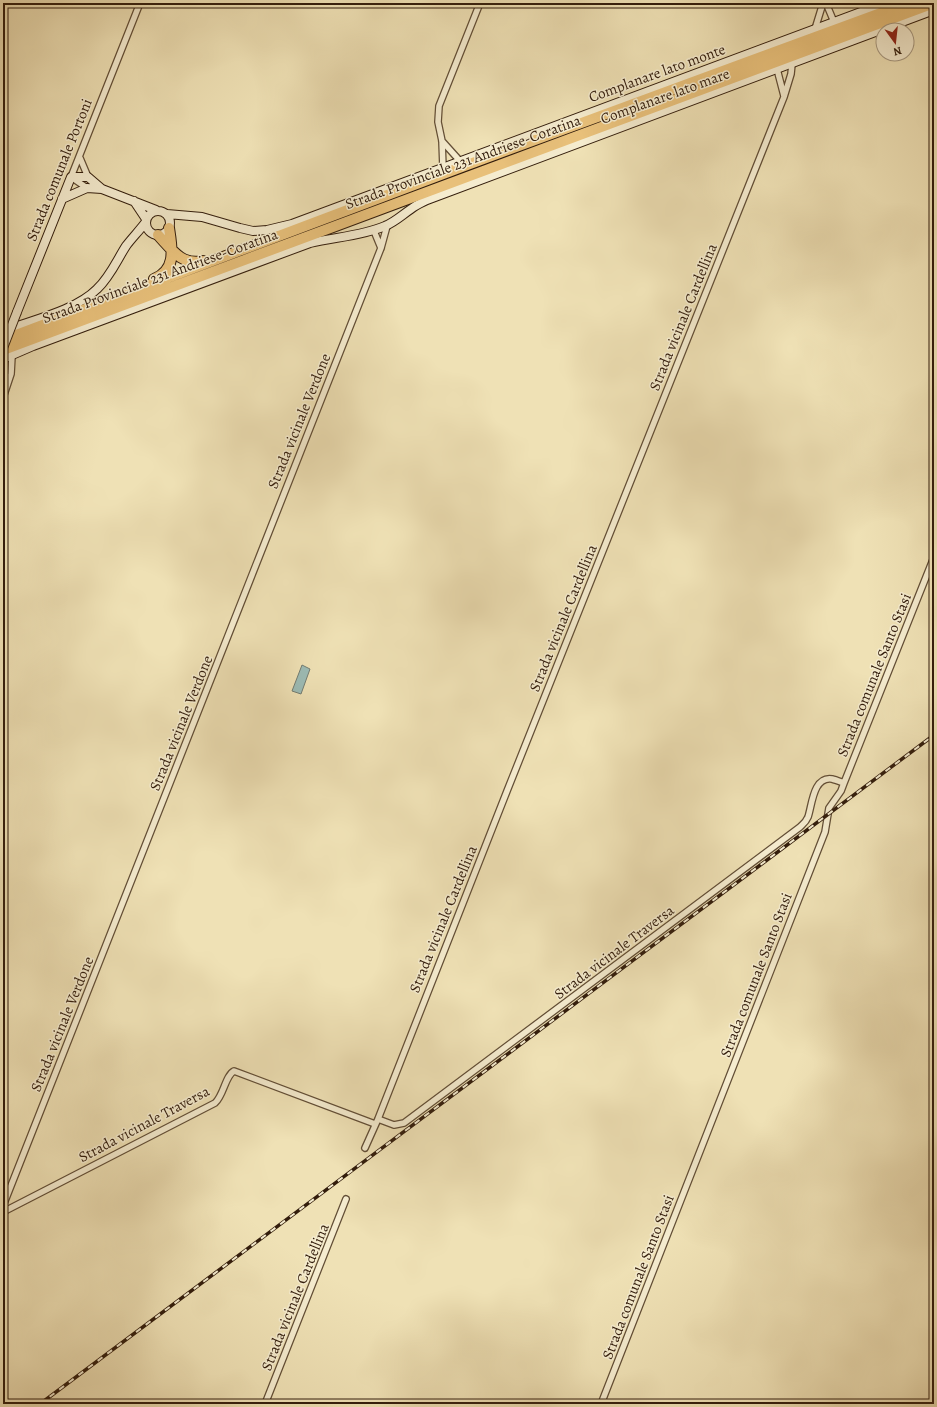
<svg xmlns="http://www.w3.org/2000/svg" width="937" height="1407" font-family="Alegreya,serif">
  <style>
    .water { fill: #9cbcb6; stroke: #727c72 }
    .lines { fill: none; stroke-linecap: round; stroke-linejoin: round }
    .street-casing { stroke: #624e36; stroke-width: 8 }
    .secondary-casing { stroke: #331d0c; stroke-width: 10 }
    .highway-casing { stroke: #331d0c; stroke-width: 12 }
    .street { stroke: #f5eccf; stroke-width: 5.5 }
    .secondary { stroke: #f5eccf; stroke-width: 8 }
    .highway { stroke: #e8c07a; stroke-width: 10 }
    .rail-casing { stroke: #331d0c; stroke-width: 3.5 }
    .rail { stroke: #f5eccf; stroke-width: 2; stroke-dasharray: 6; stroke-linecap: butt }
    .secondary-bridge-casing { stroke: #331d0c; stroke-width: 10; stroke-linecap: butt }
    .secondary-bridge { stroke: #f5eccf; stroke-width: 8 }
    .labels { text-anchor: middle; dominant-baseline: central; stroke-width: 3; stroke-linejoin: round; paint-order: stroke }
    .street-label { font-size: 15px; fill: #331d0c; stroke: #f5eccf }
  </style>
  <rect width="100%" height="100%" fill="#efe1b5"/>
  <filter id="stains"><feTurbulence type="fractalNoise" baseFrequency=".005" numOctaves="4"/><feColorMatrix values="0 0 0 0 .2 0 0 0 0 .09 0 0 0 0 .02 0 0 0 .5 -.17"/></filter>
  <radialGradient id="worn" r=".72"><stop offset=".6" stop-color="#630" stop-opacity="0"/><stop offset="1" stop-color="#630" stop-opacity=".3"/></radialGradient>
  <path class="water" d="M302 665 310 669 301 694 292 691Z"/>
  <g class="lines">
    <g class="street-casing">
      <path id="street" d="M826 3 834 22
        M815 29 823 3
        M777 69 784 96
        M442 141 460 161
        M80 158 88 177
        M443 168 442 141 438 122 439 106 480 3
        M87 188 71 177 140 3
        M374 231 381 248
        M3 398 11 374 12 356
        M378 1119 394 1125 404 1123 800 827C803 824 806 822 808 817 812 806 813 776 832 779 836 780 841 782 844 783
        M365 1148 378 1119 507 791 784 97 791 74 792 64
        M3 1206 381 248 387 226
        M3 1212 215 1103C224 1095 225 1076 234 1071L375 1124
        M265 1404 346 1199
        M601 1404 825 832 829 808 841 791 844 783 934 557"/>
    </g>
    <g class="secondary-casing">
      <path id="secondary" d="M62 199 87 188 102 189 156 210
        M134 201 146 219
        M146 223a12 12 0 1 1 24 0a12 12 0 1 1-24 0Z
        M167 214 202 217 240 228 253 231 267 230 292 224 885 3
        M17 312 71 177H88L102 189
        M3 331C32 320 75 311 97 289 110 277 117 260 126 246 132 238 139 231 145 223
        M3 359 33 346 310 243C335 237 362 236 385 226 395 222 402 215 411 209 416 205 421 203 427 200L934 10"/>
    </g>
    <g class="highway-casing">
      <path id="highway" d="M158 235C171 249 182 266 203 261
        M154 279C177 270 172 248 169 228
        M3 340 459 168 908 3
        M3 350 934 3"/>
    </g>
    <use href="#street" class="street"/>
    <use href="#secondary" class="secondary"/>
    <use href="#highway" class="highway"/>
    <g class="rail-casing">
      <path id="rail" d="M40 1404 934 735"/>
    </g>
    <use href="#rail" class="rail"/>
    <g class="secondary-bridge-casing">
      <path id="secondary-bridge" d="M3 348 17 312"/>
    </g>
    <use href="#secondary-bridge" class="secondary-bridge"/>
  </g>
  <g class="labels">
    <g class="street-label">
      <text transform="translate(657 73) rotate(-20)">Complanare lato monte</text>
      <text transform="translate(665 96) rotate(-20)">Complanare lato mare</text>
      <text transform="translate(463 162) rotate(-20)">Strada Provinciale 231 Andriese-Coratina</text>
      <text transform="translate(59 170) rotate(-68)">Strada comunale Portoni</text>
      <text transform="translate(160 276) rotate(-20)">Strada Provinciale 231 Andriese-Coratina</text>
      <text transform="translate(683 317) rotate(-68)">Strada vicinale Cardellina</text>
      <text transform="translate(299 421) rotate(-68)">Strada vicinale Verdone</text>
      <text transform="translate(563 618) rotate(-68)">Strada vicinale Cardellina</text>
      <text transform="translate(874 675) rotate(-68)">Strada comunale Santo Stasi</text>
      <text transform="translate(181 723) rotate(-68)">Strada vicinale Verdone</text>
      <text transform="translate(443 919) rotate(-68)">Strada vicinale Cardellina</text>
      <text transform="translate(614 952) rotate(-37)">Strada vicinale Traversa</text>
      <text transform="translate(756 975) rotate(-69)">Strada comunale Santo Stasi</text>
      <text transform="translate(62 1024) rotate(-68)">Strada vicinale Verdone</text>
      <text transform="translate(144 1124) rotate(-28)">Strada vicinale Traversa</text>
      <text transform="translate(638 1277) rotate(-69)">Strada comunale Santo Stasi</text>
      <text transform="translate(295 1297) rotate(-68)">Strada vicinale Cardellina</text>
    </g>
  </g>
  <rect width="937" height="1407" fill="none" stroke="#efe1b5" stroke-width="16"/>
  <rect x="4" y="4" width="929" height="1399" fill="none" stroke="#331d0c" stroke-width="2"/>
  <rect x="8" y="8" width="921" height="1391" fill="none" stroke="#331d0c"/>
  <g transform="translate(895 42) rotate(165)"><circle r="19" fill="#f5eccf" stroke="#a79981"/>
  <path d="M0-3L7 15L0 10L-7 15Z" fill="#8f2418"/>
  <text y="-6" font-size="11" font-weight="bold" text-anchor="middle" fill="#331d0c">N</text>
  </g>
  <rect width="100%" height="100%" filter="url(#stains)"/>
  <rect width="100%" height="100%" fill="url(#worn)"/>
</svg>
